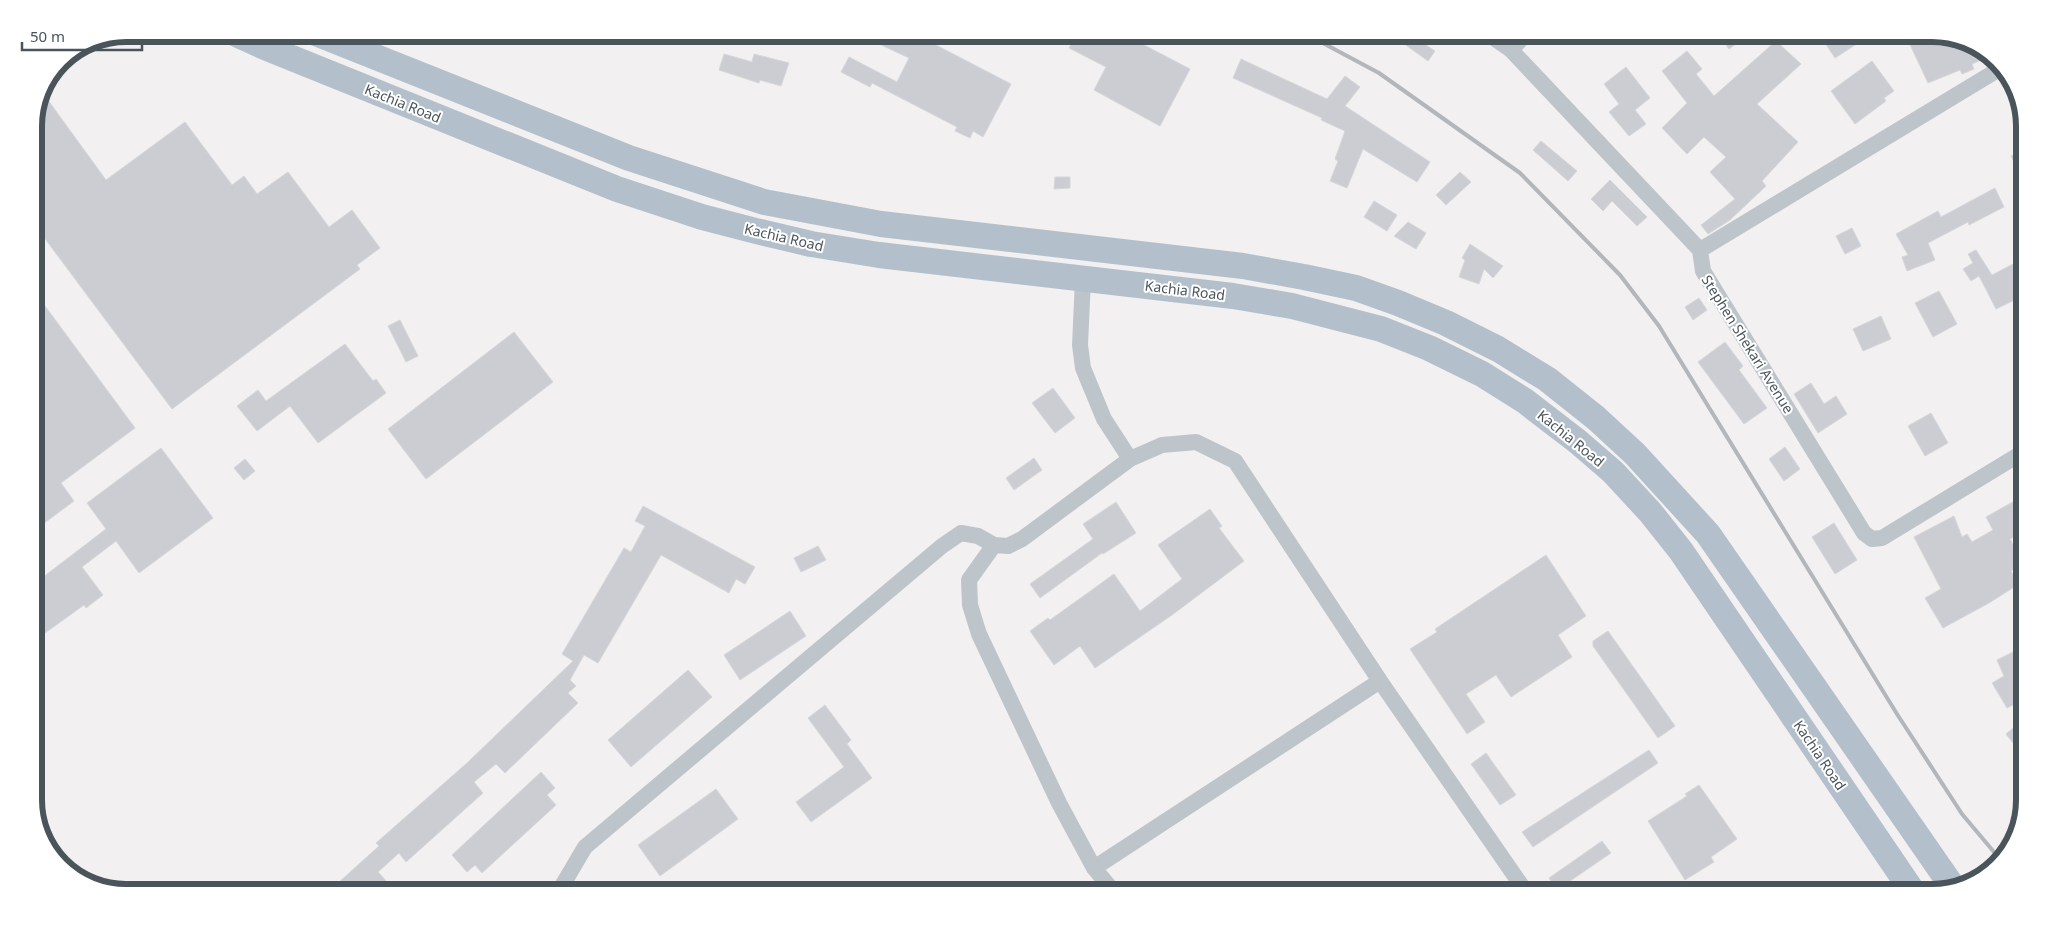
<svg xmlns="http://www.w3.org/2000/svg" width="2059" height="926" font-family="'Noto Sans',sans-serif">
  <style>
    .building { fill: #cbcdd2; stroke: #d5d7db }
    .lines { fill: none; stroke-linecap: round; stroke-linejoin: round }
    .minor { stroke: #bdc5cb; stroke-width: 16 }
    .primary { stroke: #b3c0cb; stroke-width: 26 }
    .rail { stroke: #b3b6ba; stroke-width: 4 }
    .labels { text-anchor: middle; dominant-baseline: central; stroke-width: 4; stroke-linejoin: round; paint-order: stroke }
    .street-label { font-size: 14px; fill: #4a545b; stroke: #fff }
    .rim { fill: none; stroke: #4a545b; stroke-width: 6 }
  </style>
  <rect width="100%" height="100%" fill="#f2f0f0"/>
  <path class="building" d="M858 34H939L934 44 1011 84 983 137 973 131 970 138 955 131 957 127 872 83 870 87 841 72 849 57 897 82 909 58Z
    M1077 34 1091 40 1094 34H1123L1190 69 1160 126 1094 90 1106 67 1069 48Z
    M1409 34 1435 51 1428 61 1403 43Z
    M1718 34H1750L1729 49Z
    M1819 34H1872L1835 58Z
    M1905 34H1932L1968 41 1988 57 1972 64 1974 69 1962 74 1960 70 1928 83Z
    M1776 41 1801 64 1757 104 1798 142 1762 181 1766 186 1730 220 1708 234 1701 225 1735 199 1710 172 1726 157 1704 137 1687 154 1662 128 1687 103 1662 71 1687 51 1702 69 1696 74 1714 96Z
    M724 54 752 62 754 54 789 63 781 86 760 80 759 83 719 70Z
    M1241 59 1327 99 1345 76 1360 87 1345 106 1430 162 1417 182 1363 149 1347 188 1330 181 1338 161 1335 159 1345 131 1321 120 1322 118 1233 78Z
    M1872 61 1894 91 1884 98 1886 101 1855 124 1831 91Z
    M1626 67 1650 98 1635 110 1646 124 1629 136 1609 112 1619 104 1604 84Z
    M45 96 106 180 185 122 232 185 244 176 257 194 288 172 329 227 352 210 380 248 357 265 360 269 172 409 34 224V121Z
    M1541 141 1577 171 1568 181 1533 150Z
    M2025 149V184L2011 156Z
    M1460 172 1471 182 1446 205 1436 195Z
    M1055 177H1070V188L1054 189Z
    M1610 180 1647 217 1637 226 1612 201 1603 211 1591 199Z
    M1995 188 2004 207 1969 225 1968 222 1928 243 1935 260 1907 271 1902 257 1908 255 1896 234 1938 211 1941 217Z
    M1374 201 1397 215 1387 231 1364 217Z
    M1408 222 1426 233 1416 249 1394 236Z
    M1852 228 1861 246 1845 254 1836 236Z
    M1470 244 1503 266 1493 278 1484 269 1479 284 1459 277 1465 260 1462 258Z
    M1976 250 1992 275 2017 262 2025 279V295L1996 309 1979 276 1971 281 1963 269 1973 263 1968 254Z
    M34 291 135 428 61 483 74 501 43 524 34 512Z
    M1939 291 1957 324 1933 337 1915 303Z
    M1699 298 1707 310 1693 320 1685 307Z
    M1881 316 1891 339 1863 351 1853 329Z
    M400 320 418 356 406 362 388 326Z
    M514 332 553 382 426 479 388 429Z
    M1725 342 1743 366 1739 370 1767 408 1744 424 1698 362Z
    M345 344 373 381 376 379 386 393 318 443 290 406 257 431 237 406 258 390 266 401Z
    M1811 383 1824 404 1836 396 1847 414 1818 433 1794 394Z
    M1053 388 1075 418 1055 433 1032 403Z
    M1931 413 1948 443 1925 456 1908 426Z
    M1785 447 1800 469 1784 481 1769 459Z
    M161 448 213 518 139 573 116 541 82 567 103 595 86 608 84 605 34 641V584L106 529 87 503Z
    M1034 458 1042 470 1014 490 1006 478Z
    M245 459 255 471 244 480 234 468Z
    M2025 495V531L2010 539 2024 563 2011 571 2019 584 1989 603 1943 628 1925 598 1941 589 1914 537 1954 516 1962 537 1967 534 1972 542 1993 530 1986 517Z
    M1116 502 1136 533 1103 554 1102 553 1040 598 1030 584 1093 539 1083 524Z
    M643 506 755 567 745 584 736 579 729 593 661 555 598 663 584 655 570 680 576 686 568 693 578 703 505 773 496 764 474 782 483 793 406 862 399 853 378 872 389 884 380 892H328L379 846 376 843 467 763 573 661 562 654 624 548 631 552 645 526 635 521Z
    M1210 509 1222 526 1219 528 1244 561 1172 615 1095 668 1080 646 1054 665 1030 631 1048 618 1050 620 1114 574 1140 611 1182 579 1158 545Z
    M1834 523 1857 560 1835 574 1812 537Z
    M818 546 826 560 801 572 794 558Z
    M1546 555 1586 616 1558 635 1572 657 1511 697 1496 675 1466 694 1485 722 1467 734 1410 649 1437 632 1435 629Z
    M790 611 806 636 740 680 724 655Z
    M1608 631 1675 726 1658 738 1593 646V641Z
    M2015 651 2021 664 2025 662V699L2007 708 1992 683 2004 676 1997 660Z
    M688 670 712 697 631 767 608 740Z
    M825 705 851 740 847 744 872 778 811 822 796 802 844 767 808 718Z
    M2025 718V758L2006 734Z
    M1649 750 1658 763 1533 847 1522 832Z
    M1486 753 1516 795 1500 805 1471 764Z
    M541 772 555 788 547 795 556 805 482 873 475 865 467 872 452 855Z
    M1699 785 1737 839 1711 857 1714 862 1685 880 1648 821 1687 796 1685 794Z
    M716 789 738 819 660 876 638 845Z
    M1602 841 1611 853 1557 890 1549 878Z"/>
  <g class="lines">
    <path class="minor" d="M1488 34 1511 50 1700 250 1703 271 1864 533 1872 539 1882 538 2025 451
      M1511 50 1526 34
      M1700 250 2001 68
      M1083 279 1080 345 1083 368 1104 419 1130 459
      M994 545 969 580 970 605 979 634 1059 803 1094 868 1114 892
      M1094 868 1380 681
      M564 892 562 886 585 847 942 546 961 533 978 536 994 545 1008 546 1022 539 1130 459 1162 445 1196 442 1235 461 1380 681 1526 892"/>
    <path class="primary" d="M236 34 267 48 617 189 702 217 756 231 811 244 879 255 1233 296 1292 306 1381 329 1429 348 1482 374 1525 401 1577 441 1613 472 1650 512 1681 551 1913 892
      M318 34 629 158 764 202 881 224 1243 266 1304 277 1356 288 1398 303 1446 323 1498 349 1547 379 1596 418 1635 454 1708 534 1952 886"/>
    <path class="rail" d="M1306 34 1379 73 1520 173 1620 275 1659 326 1897 714 1962 814 1999 858"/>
  </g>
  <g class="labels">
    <g class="street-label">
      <text transform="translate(403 103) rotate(22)">Kachia Road</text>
      <text transform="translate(784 237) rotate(13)">Kachia Road</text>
      <text transform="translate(1185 290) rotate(7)">Kachia Road</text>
      <text transform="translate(1748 344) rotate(58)">Stephen Shekari Avenue</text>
      <text transform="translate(1571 438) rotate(39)">Kachia Road</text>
      <text transform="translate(1820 755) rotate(56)">Kachia Road</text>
    </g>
  </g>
  <path d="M0 0H2059V926H0ZM126 42H1932A84 84 0 0 1 2016 126V800A84 84 0 0 1 1932 884H126A84 84 0 0 1 42 800V126A84 84 0 0 1 126 42Z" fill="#fff" fill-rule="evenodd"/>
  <path class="rim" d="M126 42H1932A84 84 0 0 1 2016 126V800A84 84 0 0 1 1932 884H126A84 84 0 0 1 42 800V126A84 84 0 0 1 126 42Z"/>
  <path d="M22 42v8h120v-8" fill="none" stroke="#4a545b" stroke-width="2.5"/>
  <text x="30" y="42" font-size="15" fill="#4a545b" stroke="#ffffff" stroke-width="4" paint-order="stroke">50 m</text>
</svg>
